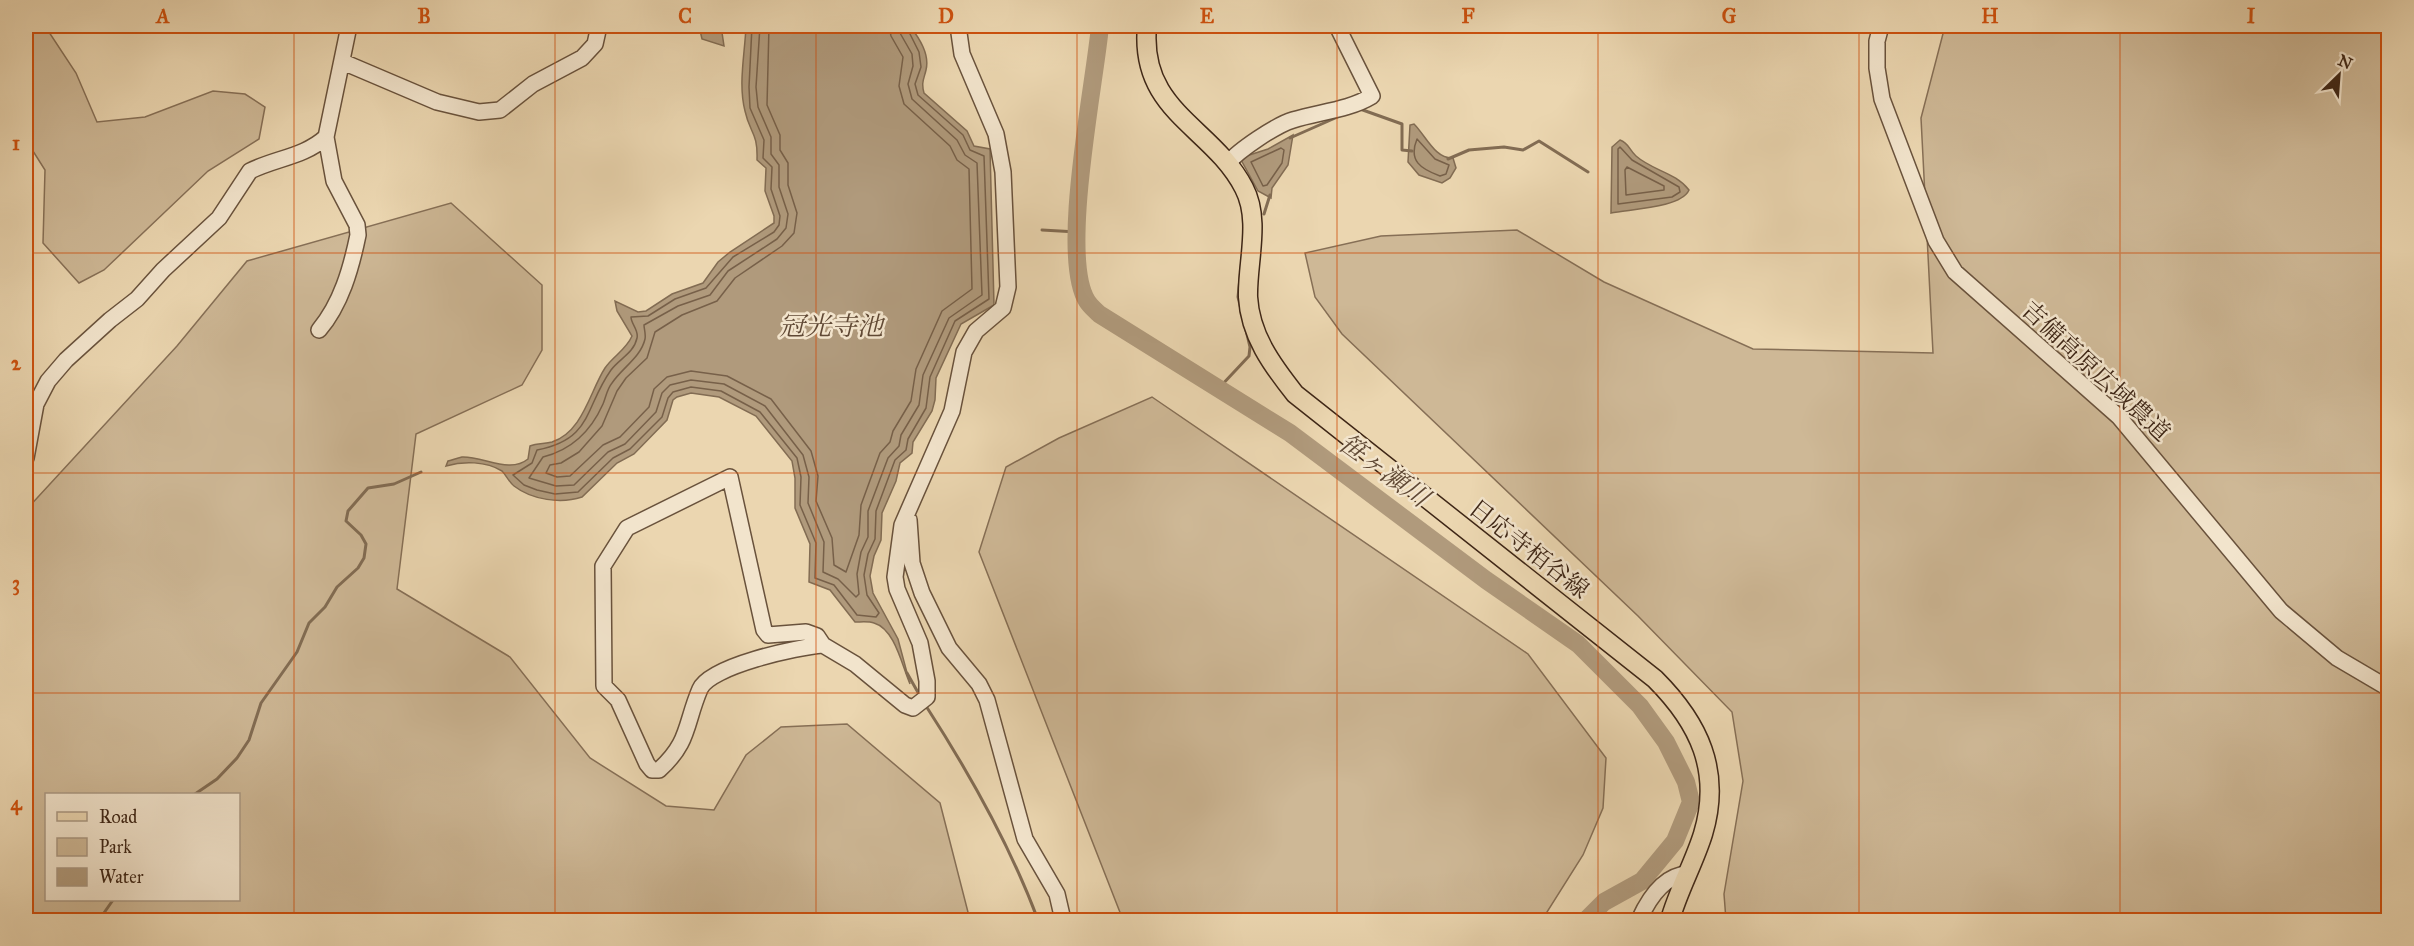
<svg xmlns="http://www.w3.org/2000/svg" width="2414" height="946" font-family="'IM FELL Great Primer','Noto Serif JP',serif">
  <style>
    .green { fill: #ceb896; stroke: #866f56; stroke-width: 1.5; fill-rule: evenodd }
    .water { fill: #b09a7c; stroke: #826c53; stroke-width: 1.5 }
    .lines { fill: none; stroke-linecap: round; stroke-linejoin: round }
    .shore { stroke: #776049; stroke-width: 1.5 }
    .stream { stroke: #826c53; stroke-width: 3 }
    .river { stroke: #b09a7c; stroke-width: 18 }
    .minor-casing { stroke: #69523c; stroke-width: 18 }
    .major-casing { stroke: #3e2616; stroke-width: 21 }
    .minor { stroke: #f2e4cc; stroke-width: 15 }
    .major { stroke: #ebd6b0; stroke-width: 18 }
    .grid { fill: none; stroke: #ce510e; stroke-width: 1.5; stroke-opacity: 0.55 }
    .labels { text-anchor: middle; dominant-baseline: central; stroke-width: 5; stroke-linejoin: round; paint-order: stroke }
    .street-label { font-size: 24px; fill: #3e2616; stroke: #f2e4cc }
    .water-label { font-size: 26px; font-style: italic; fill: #604935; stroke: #f2e4cc }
    .neatline { fill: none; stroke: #ce510e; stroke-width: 2 }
    .grid-label { font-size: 20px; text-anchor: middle; font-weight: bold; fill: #ce510e }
  </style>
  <rect width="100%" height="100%" fill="#ebd6b0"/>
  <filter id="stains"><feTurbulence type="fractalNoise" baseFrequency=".00333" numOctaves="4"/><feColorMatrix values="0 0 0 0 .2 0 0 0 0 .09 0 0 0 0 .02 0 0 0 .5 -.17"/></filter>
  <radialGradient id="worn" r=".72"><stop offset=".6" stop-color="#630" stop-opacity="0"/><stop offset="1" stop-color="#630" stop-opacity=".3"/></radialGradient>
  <path class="green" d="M26 26H45L76 73 97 122 145 117 213 91 245 94 265 107 259 139 208 171 104 270 79 283 43 243 45 170 26 140Z
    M1945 26H2388V920H1726L1724 894 1743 781 1732 712 1638 616 1342 334 1315 297 1305 253 1381 236 1517 230 1604 282 1753 349 1933 353 1921 118Z
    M451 203 542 285V350L522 385 416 434 397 589 510 657 590 758 666 806 714 810 746 755 781 727 847 724 940 803 970 920H26V510L177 346 247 261ZM46 794H238V900H46Z
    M1152 397 1528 654 1606 758 1603 808 1583 855 1542 920H1123L979 552 1006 467 1059 438Z"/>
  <path class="water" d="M699 26H721L724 46 702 39Z
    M746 26H910C919 38 930 54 926 70 924 79 921 82 924 93L967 131 974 146 990 149 994 305 961 324 936 378 935 400 932 411 913 442 912 453 900 463 896 481 882 513 881 540 874 556 870 576 873 593 898 639 910 684C902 666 895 629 874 623 869 621 861 622 855 622L830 590 809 582 810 544 795 508V478L792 461 756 416 719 397 691 393 677 397 673 400 667 420 634 454 617 463 582 497C561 504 532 500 514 486 509 482 506 475 502 471 486 461 463 461 446 466L448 461C452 460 457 458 462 457 483 456 510 474 528 459L530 446C537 443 545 444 552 442 583 432 590 391 605 368 613 356 626 350 632 336L617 311 615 301 638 312 646 311 672 294 703 283 718 262 730 252 774 223V216L765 191 766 168 757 160C758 132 750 134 745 111 738 84 745 53 746 26Z
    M1414 124C1426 136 1435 159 1453 158L1456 168 1450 178 1442 183 1419 175 1408 162 1410 125Z
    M1293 135 1288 165 1272 188 1271 198 1258 191 1240 158 1268 149Z
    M1620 140C1629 143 1629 150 1636 156 1653 171 1675 172 1689 190 1681 208 1630 209 1611 213L1612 147Z"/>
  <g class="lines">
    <path class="shore" d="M752 26 749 87 750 108 764 140 763 158 772 167 771 189 780 216 779 225 774 232 733 257 706 288 675 299 648 316 631 317C631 324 639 330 637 338 634 353 619 359 611 370 584 408 593 439 537 450L532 463 513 475 524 485 537 490 555 494 578 492 613 458 630 449 662 417 668 398 673 392 691 387 721 391 760 412 797 458 801 477 800 505 816 543 815 578 834 585 857 615 876 617 879 613 867 595 864 575 868 554 875 539 876 511 895 460 906 450 908 439 926 408 930 377 955 321 989 299 984 156 970 150 963 135 918 95 915 84 921 67 919 52 906 26
      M760 26 756 87 758 107 771 137V154L779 165V187L788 214 786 228 777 239 728 271 710 295 678 306 644 325C644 329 646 334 645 339 641 357 622 368 612 383 607 389 606 397 603 404 591 431 571 450 543 457L529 478 556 486 574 485 608 452 625 444 656 412 662 393 670 385 691 380 724 384 765 406 803 455 809 477 808 503 824 542 823 572 838 579 856 597 859 594 857 574 861 552 868 537V511L888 458 899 446 901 435 919 405 923 375 949 318 982 295 977 163 965 155 957 140 912 99 908 84 913 66 912 54 900 33 898 26
      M769 26 767 105 780 135V150L788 163V185L797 213 794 233 782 246 735 278 717 301 682 315 655 332 647 358 626 378 617 391 602 426 579 452 561 463 550 465 546 473 557 477 570 476 603 445 620 437 649 407 654 389 667 377 691 371 727 376 771 399 811 451 818 476 816 501 832 538 834 565 846 572 859 535 861 505 880 453 890 442 893 431 911 401 916 369 942 311 972 289 969 169 957 160 950 146 904 104 899 86 903 57 891 36 889 26
      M1417 139 1435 159 1449 165 1446 174 1440 176C1421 169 1408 161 1417 139Z
      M1620 147 1632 160 1679 187 1680 192 1672 197 1618 204V149Z
      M1281 148 1284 150 1282 163 1267 185 1263 186 1251 162Z
      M1627 167 1664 186V190L1626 195 1625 170Z"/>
    <path class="stream" d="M1360 109 1402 124V150L1412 151
      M1290 138 1342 115
      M1448 159 1469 150 1504 147 1523 150 1539 141 1588 172
      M1264 214 1270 195
      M1042 230 1077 232
      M1219 388 1249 356 1250 347 1238 297 1242 259
      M907 673 920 696
      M926 706C970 774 1010 845 1038 920
      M195 794 217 779 237 758 249 740 261 703 297 652 309 623 325 607 337 587 358 568 364 558 366 544 361 535 346 521 348 511 368 488 394 484 421 472
      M99 920 113 900"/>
    <path class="river" d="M1100 26C1095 83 1059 256 1087 301 1090 306 1095 310 1099 314L1290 433 1486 580 1578 644 1640 706 1666 742 1686 782 1691 802 1675 841 1642 881 1604 902 1586 920"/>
    <g class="minor-casing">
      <path id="minor" d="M1881 26 1877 41V68L1882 99 1936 241 1955 272 2119 417 2281 611 2337 658 2388 688
        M343 62 437 102 479 112 500 110 533 84 582 58 595 44 599 26
        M1228 163C1239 150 1276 125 1293 120 1319 112 1349 110 1372 96L1337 26
        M319 330C341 304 351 269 358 235L357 225 334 181 326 137
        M26 458 36 404 48 381 66 360 110 320 137 299 163 270 219 218 250 171C276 158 304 157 326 137L349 26
        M909 520 912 563 922 593 949 648 979 684 987 700 1025 839 1057 894 1063 920
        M823 645C797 647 710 666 700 689 685 724 690 742 659 770H652L647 764 618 700 604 686 603 566 627 528 730 477 764 630 768 635 806 632 817 636 823 645 855 664 905 705 913 708 927 697V681L920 643 897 589 895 577 902 525 952 411 964 352 976 331 1003 308 1008 287 1003 172 996 134 962 54 958 26
        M1639 920C1648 900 1664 875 1688 874"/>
    </g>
    <g class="major-casing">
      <path id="major" d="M1147 26C1139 112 1212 126 1244 188 1261 220 1247 263 1248 297 1250 335 1272 365 1295 394L1655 679C1699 723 1722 771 1703 834 1694 863 1678 891 1670 920"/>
    </g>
    <use href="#minor" class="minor"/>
    <use href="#major" class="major"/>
  </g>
  <path class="grid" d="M294 26V920M555 26V920M816 26V920M1077 26V920M1337 26V920M1598 26V920M1859 26V920M2120 26V920M26 253H2388M26 473H2388M26 693H2388"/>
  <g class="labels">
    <g class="street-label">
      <text transform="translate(2096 371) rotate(43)">吉備高原広域農道</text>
      <text transform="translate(1529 549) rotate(38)">日応寺栢谷線</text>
    </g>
    <g class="water-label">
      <text x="831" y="326">冠光寺池</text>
      <text transform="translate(1384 470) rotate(36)">笹ヶ瀬川</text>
    </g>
  </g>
  <rect width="2414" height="946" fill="none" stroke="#ebd6b0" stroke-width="66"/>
  <rect x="45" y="793" width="195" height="108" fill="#f2e4cc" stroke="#aa9883" stroke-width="1.5"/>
  <rect x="57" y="812" width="30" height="9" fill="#ebd6b0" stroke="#aa9883" stroke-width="1.5"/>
  <text x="99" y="823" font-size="18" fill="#3e2616">Road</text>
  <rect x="57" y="838" width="30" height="18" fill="#ceb896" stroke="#aa9883" stroke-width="1.5"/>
  <text x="99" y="853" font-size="18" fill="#3e2616">Park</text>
  <rect x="57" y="868" width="30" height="18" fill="#b09a7c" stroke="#aa9883" stroke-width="1.5"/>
  <text x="99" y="883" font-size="18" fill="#3e2616">Water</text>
  <g transform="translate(2339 75) rotate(25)" stroke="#f2e4cc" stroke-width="4.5" paint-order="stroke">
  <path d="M0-4.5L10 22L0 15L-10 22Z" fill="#3e2616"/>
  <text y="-9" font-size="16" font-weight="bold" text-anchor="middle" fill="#3e2616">N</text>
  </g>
  <rect x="33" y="33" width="2348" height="880" class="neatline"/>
  <g class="grid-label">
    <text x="163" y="23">A</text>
    <text x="424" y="23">B</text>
    <text x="685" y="23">C</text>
    <text x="946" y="23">D</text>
    <text x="1207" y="23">E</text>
    <text x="1468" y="23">F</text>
    <text x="1729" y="23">G</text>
    <text x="1990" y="23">H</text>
    <text x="2251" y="23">I</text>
    <text x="16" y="150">1</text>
    <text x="16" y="370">2</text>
    <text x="16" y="590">3</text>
    <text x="16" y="810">4</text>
  </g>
  <rect width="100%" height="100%" filter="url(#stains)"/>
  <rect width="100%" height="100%" fill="url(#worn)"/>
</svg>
